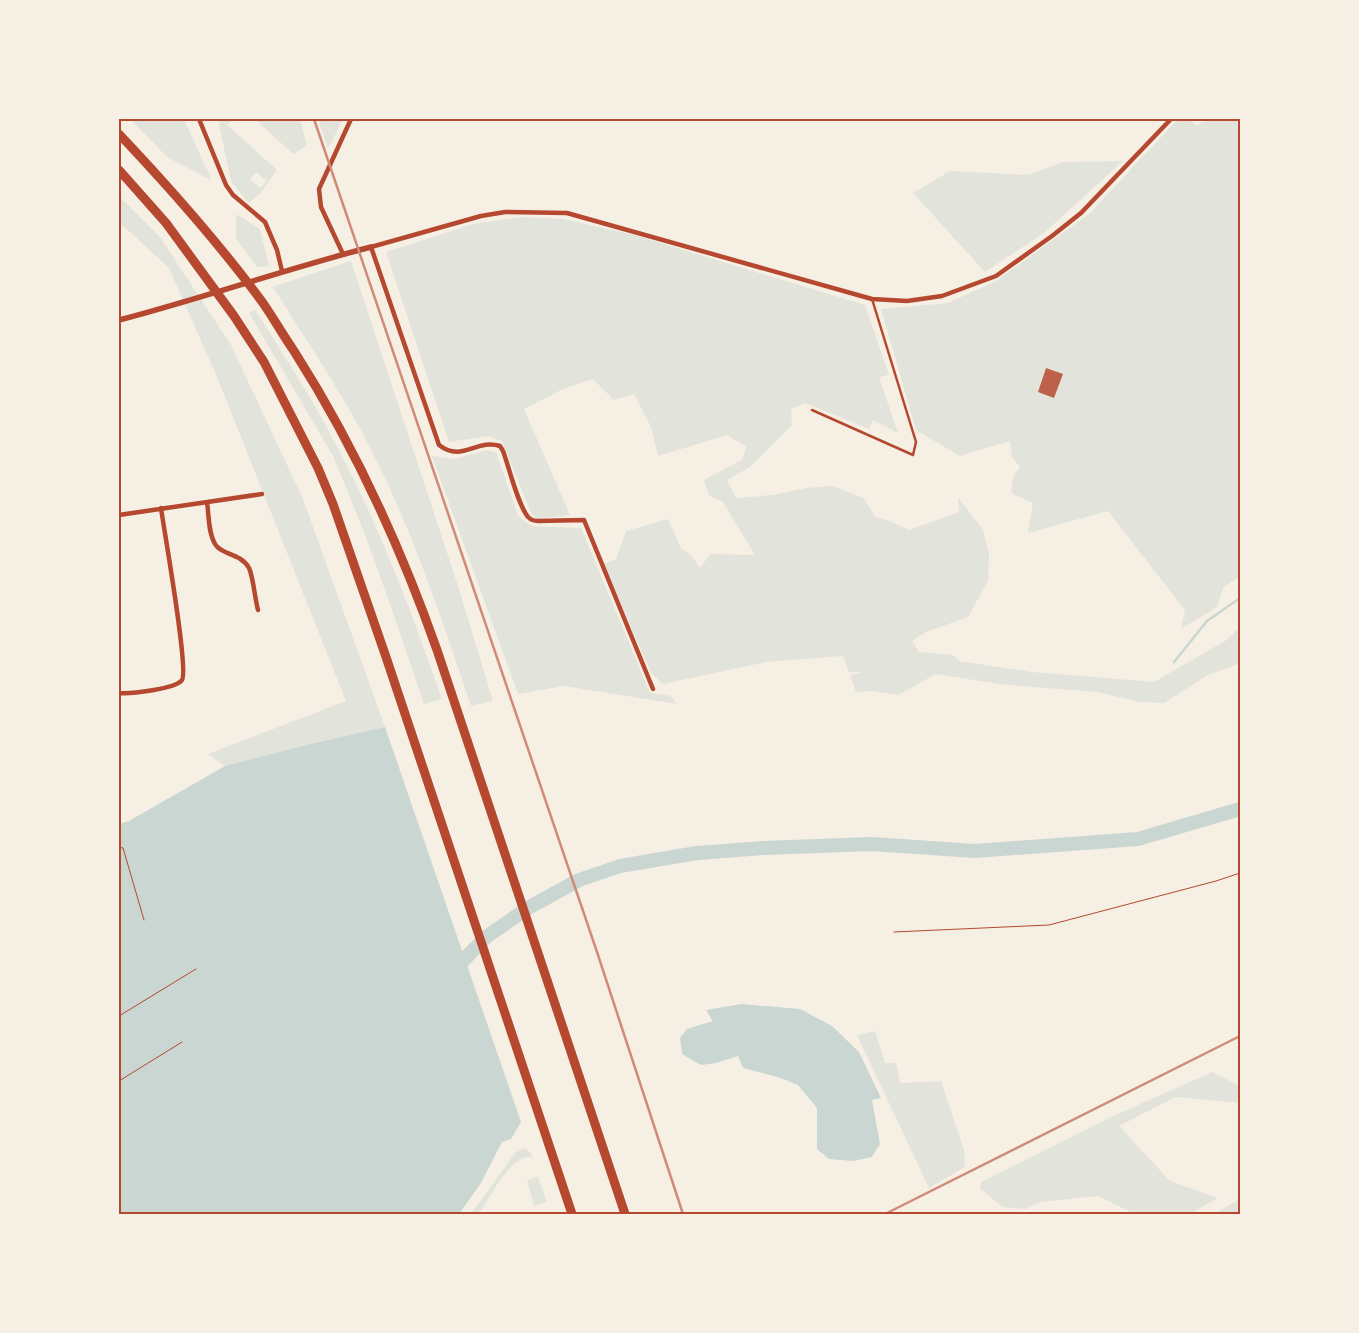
<svg xmlns="http://www.w3.org/2000/svg" width="1359" height="1333" font-family="Bitter,serif">
  <style>
    .green { fill: #e2e4dc; fill-rule: evenodd }
    .water { fill: #c9d6d2 }
    .lines { fill: none; stroke-linecap: round; stroke-linejoin: round }
    .stream { stroke: #c9d6d2; stroke-width: 2.5 }
    .river { stroke: #c9d6d2; stroke-width: 14 }
    .building { fill: #bf614a }
    .path { stroke: #b5482f; stroke-width: 1 }
    .service { stroke: #b5482f; stroke-width: 2.5 }
    .minor { stroke: #b5482f; stroke-width: 4.5 }
    .tertiary { stroke: #b5482f; stroke-width: 5.5 }
    .motorway { stroke: #b5482f; stroke-width: 9 }
    .rail { stroke: #cf8b77; stroke-width: 2.5 }
    .neatline { fill: none; stroke: #b5482f; stroke-width: 2 }
  </style>
  <rect width="100%" height="100%" fill="#f6efe4"/>
  <path class="green" d="M130 119H184L212 181 167 157Z
    M218 119H233L227 125 277 170 260 194 248 203 231 181ZM256 172 267 181 260 188 250 179Z
    M255 119H300L307 146 293 154Z
    M318 119H343L328 149Z
    M1178 119H1187L1197 125 1208 119H1240V576L1223 588 1217 607 1181 629 1185 610 1108 511 1028 533 1033 503 1011 493 1013 477 1020 467 1012 457 1010 441 960 456 916 430 881 309 948 303 996 281 1090 213Z
    M1123 161 1044 233 985 272 913 193 950 171 1028 175 1063 162Z
    M119 196 160 237 231 345 303 499 385 727 225 766 208 754 346 701 217 377 169 268 119 222Z
    M236 214 260 229 269 266 257 267 236 239Z
    M521 217 563 219 634 235 865 305 889 375 879 377 898 433 873 420 869 429 805 403 791 409 792 425 750 467 727 480 736 498 772 495 806 488 832 486 864 498 875 517 887 520 909 530 959 512 958 497 983 530 989 554 988 581 968 617 926 632 912 641 919 652 953 655 959 661 1032 672 1154 682 1225 641 1240 627V663L1206 676 1164 703 1140 702 1097 692 999 684 936 674 898 695 872 691 856 692 850 675 863 672H849L843 656 766 662 663 684 651 673 604 564 616 559 626 531 668 519 681 548 691 555 700 568 710 554 755 555 723 502 709 496 704 480 742 460 746 447 727 435 658 456 651 427 634 394 614 400 593 379 565 388 524 409 570 515 536 519 531 513 502 441 488 436 449 442 386 252 473 224Z
    M351 261 458 586 493 701 471 706C440 614 409 520 363 434 339 389 309 345 282 301L272 287Z
    M255 310C284 355 313 399 337 447 380 527 412 613 442 699L424 704C396 621 368 537 333 456L249 313Z
    M487 450 496 452 518 516 531 526 581 528 650 693 671 696 677 704 564 686 518 694 432 456 455 459Z
    M875 1031 885 1063H896L900 1083 941 1081 964 1150 965 1167 929 1188 857 1035Z
    M1212 1072 1240 1086V1103L1176 1097 1119 1126 1170 1181 1218 1198 1190 1214H1135L1098 1196 1040 1202 1026 1209 1003 1207 980 1189 981 1182 1111 1117Z
    M524 1148 530 1152 533 1157C510 1152 490 1200 478 1214H471L515 1153Z
    M538 1177 547 1202 534 1206 527 1180Z
    M1240 1199V1214H1214Z"/>
  <path class="water" d="M385 727 521 1122 511 1139 502 1142 481 1183 459 1214H119V824L129 821 225 766 311 744Z
    M741 1004 800 1009 832 1026 859 1052 881 1098 872 1100 880 1144 872 1157 853 1161 829 1159 817 1149V1108L798 1085 778 1077 743 1068 738 1056 716 1063 701 1065 682 1054 680 1038 687 1029 713 1021 706 1010Z"/>
  <g class="lines">
    <path class="stream" d="M1174 662 1207 621 1240 598"/>
    <path class="river" d="M453 971 486 937 528 908 579 880 620 866 697 853 763 848 872 844 975 851 1138 839 1240 809"/>
  </g>
  <path class="building" d="M1046 368 1063 374 1054 398 1038 392Z"/>
  <g class="lines">
    <path class="path" d="M119 847 123 848 144 920
      M894 932 1049 925 1216 881 1240 873
      M119 1016 196 969
      M119 1081 182 1042"/>
    <path class="service" d="M812 410 913 455 916 442 872 299"/>
    <path class="minor" d="M199 119 226 185 233 195 265 222 277 250 282 271
      M343 254 321 207 319 189 351 119
      M207 502C209 515 208 532 215 544 221 555 241 553 249 568 253 576 255 599 258 610
      M119 515 262 494
      M653 689 584 520 538 521C534 521 531 520 528 517 518 505 509 467 503 451L500 446C477 438 462 463 439 445L371 247 481 216 505 212 567 213 872 299 907 301 942 296 996 276 1052 236 1081 213 1171 119
      M119 693C130 694 176 689 182 680 189 670 164 530 161 508"/>
    <path class="tertiary" d="M119 320C203 298 286 269 371 247"/>
    <path class="motorway" d="M119 134C170 188 219 243 263 303 274 319 283 335 294 351 354 445 400 545 437 650L625 1214
      M119 170 166 223 234 316 264 362 318 468 333 504 386 657 572 1214"/>
    <path class="rail" d="M314 119 597 952 683 1214
      M885 1214 1240 1036"/>
  </g>
  <rect width="1359" height="1333" fill="none" stroke="#f6efe4" stroke-width="240"/>
  <rect x="120" y="120" width="1119" height="1093" class="neatline"/>
</svg>
